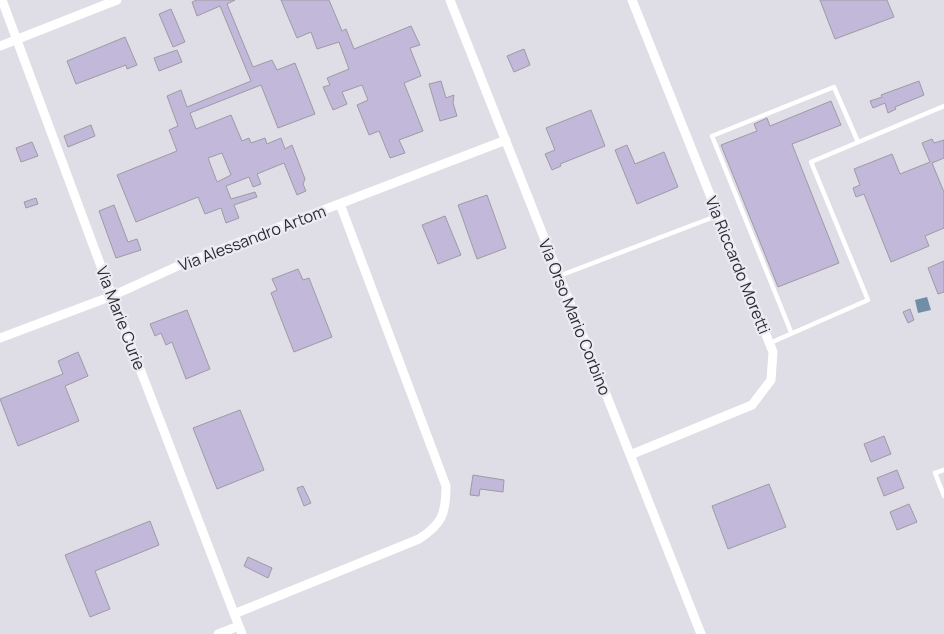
<svg xmlns="http://www.w3.org/2000/svg" width="944" height="634" font-family="Manrope,sans-serif">
  <style>
    .water { fill: #708fa6 }
    .building { fill: #c1b8da; stroke: #9d9ba3; fill-rule: evenodd }
    .lines { fill: none; stroke-linecap: round; stroke-linejoin: round }
    .lane { stroke: #fff; stroke-width: 4.5 }
    .street { stroke: #fff; stroke-width: 9 }
    .labels { text-anchor: middle; dominant-baseline: central; stroke-width: 4.5; stroke-linejoin: round; paint-order: stroke }
    .street-label { font-size: 16px; fill: #2b2a2d; stroke: #eceaf3 }
  </style>
  <rect width="100%" height="100%" fill="#dfdde5"/>
  <path class="water" d="M927 297 931 310 918 313 915 300Z"/>
  <path class="building" d="M197 0H235L227 4 253 67 272 60 277 70 295 63 315 114 278 128 261 85 190 113 196 129 231 115 242 141 249 138 251 143 265 138 267 144 281 138 285 149 292 145 305 179 303 184 306 191 297 195 284 163 257 174 261 184 253 187 249 177 226 186 231 199 255 192 257 197 234 205 239 218 226 223 221 208 205 214 198 197 136 222 117 175 177 151 169 130 178 126 167 96 181 90 187 107 251 81 220 6 197 16 192 2ZM222 153 231 175 217 182 208 158Z
    M281 0H329L342 31 346 29 354 49 411 26 420 45 410 48 421 76 404 83 423 131 399 140 405 153 390 158 379 131 369 135 357 105 368 100 362 85 342 92 347 104 333 110 323 87 330 85 327 78 349 69 339 42 317 49 311 32 297 38Z
    M820 0H887L894 17 835 39Z
    M171 9 185 42 173 47 159 14Z
    M125 37 137 65 127 69 126 65 76 84 67 61Z
    M524 49 530 65 514 72 507 56Z
    M177 50 182 62 159 71 154 58Z
    M441 81 446 98 454 95 453 103 457 116 440 121 429 84Z
    M919 81 924 95 895 107 896 109 888 113 885 103 873 108 870 101 882 97 881 95Z
    M831 101 841 125 792 144 839 263 778 287 721 145 757 131 754 124 767 118 770 126Z
    M591 110 605 146 560 164 561 166 552 170 545 154 555 150 546 128Z
    M91 125 95 136 68 147 64 136Z
    M932 139 934 143 944 140V158L932 163 944 192V228L925 236 929 246 891 262 864 194 856 197 853 188 860 185 854 169 892 154 900 174 930 162 922 143Z
    M32 142 38 156 21 162 16 148Z
    M627 145 635 164 664 152 678 187 637 204 615 150Z
    M487 195 506 248 477 259 458 205Z
    M36 198 38 204 26 208 24 202Z
    M114 205 128 242 137 239 141 250 116 258 99 211Z
    M445 216 461 255 438 264 422 225Z
    M944 261V292L938 294 928 268Z
    M298 269 303 280 309 278 332 337 294 352 271 293 277 290 272 279Z
    M910 309 914 320 908 323 903 312Z
    M187 310 210 369 186 379 172 342 166 345 161 333 155 336 150 324Z
    M78 352 88 376 65 386 79 421 18 446 0 399 63 374 58 361Z
    M240 410 264 470 217 489 193 428Z
    M884 436 891 454 871 462 864 444Z
    M897 470 904 488 884 496 877 478Z
    M473 475 504 480 503 492 480 489 479 496 470 495Z
    M769 484 786 527 728 549 712 506Z
    M303 486 311 503 304 506 297 488Z
    M909 504 917 522 897 530 890 512Z
    M150 521 159 545 95 571 110 609 90 617 65 555Z
    M248 557 272 568 268 578 244 566Z"/>
  <g class="lines">
    <path class="lane" d="M559 276 719 215
      M791 332 712 136 834 87 858 142
      M770 343 868 300 811 162 944 106
      M944 470 935 473 944 496"/>
    <path class="street" d="M2 0 112 296 242 634
      M450 0 701 634
      M0 46 117 0
      M0 338 112 296 180 265 506 140
      M630 455 752 405 771 380 773 352 632 0
      M234 614 419 539C442 524 446 514 446 486L340 204
      M218 634 239 626"/>
  </g>
  <g class="labels">
    <g class="street-label">
      <text transform="translate(252 238) rotate(-21)">Via Alessandro Artom</text>
      <text transform="translate(738 265) rotate(68)">Via Riccardo Moretti</text>
      <text transform="translate(575 317) rotate(68)">Via Orso Mario Corbino</text>
      <text transform="translate(121 318) rotate(69)">Via Marie Curie</text>
    </g>
  </g>
</svg>
